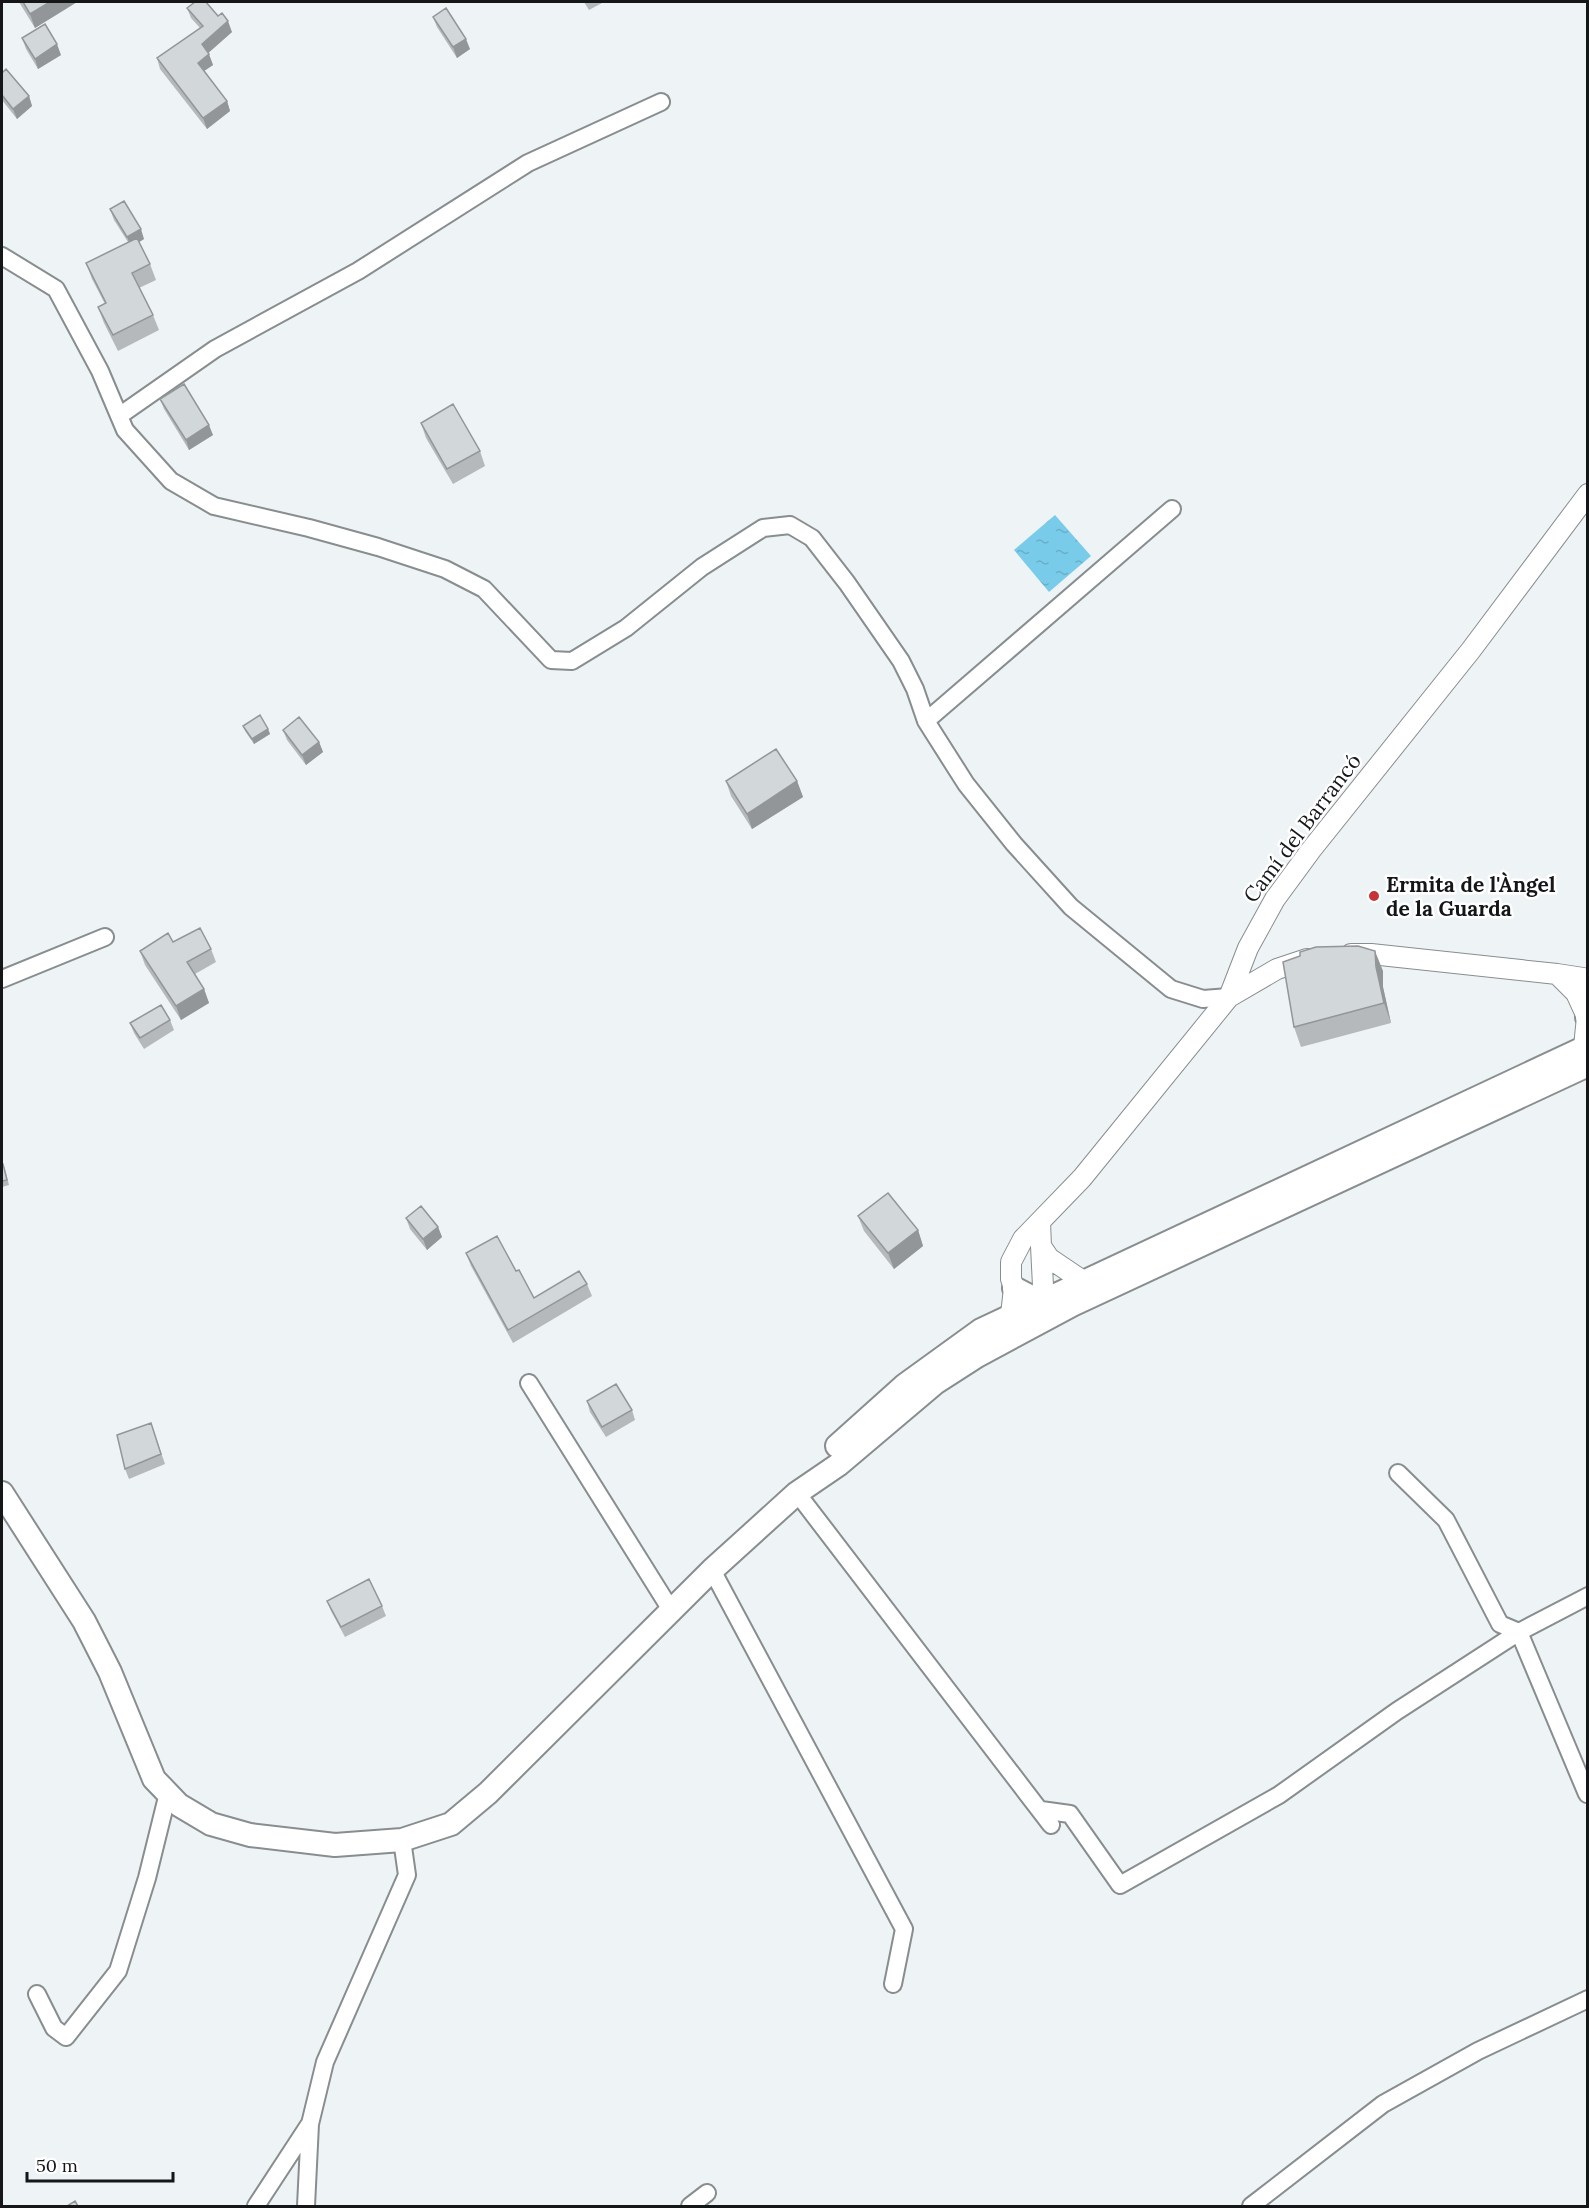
<svg xmlns="http://www.w3.org/2000/svg" width="1589" height="2208" font-family="Lora,serif">
  <style>
    .water { fill: url(#water-ripples) }
    .lines { fill: none; stroke-linecap: round; stroke-linejoin: round }
    .minor-casing { stroke: #888d8f; stroke-width: 20 }
    .tertiary-casing { stroke: #888d8f; stroke-width: 22 }
    .secondary-casing { stroke: #888d8f; stroke-width: 26 }
    .minor { stroke: #fff; stroke-width: 16 }
    .tertiary { stroke: #fff; stroke-width: 20 }
    .secondary { stroke: #fff; stroke-width: 22 }
    .wall { fill: #b5b9bb }
    .shaded-wall { fill: #939698 }
    .building { fill: #d2d7d9; stroke: #939698; stroke-width: 1.5 }
    .poi-dot { fill: #c4353a; stroke: #fff; stroke-width: 2 }
    .labels { text-anchor: middle; dominant-baseline: central; stroke-width: 5; stroke-linejoin: round; paint-order: stroke }
    .street-label { font-size: 21px; fill: #141617; stroke: #fff }
    .poi-label { font-size: 21px; font-weight: bold; fill: #141617; stroke: #fff; text-anchor: start }
  </style>
  <defs>
    <pattern id="water-ripples" width="26" height="14" patternUnits="userSpaceOnUse" patternTransform="scale(1.5)"><rect width="26" height="14" fill="#79cbea"/><path d="M2 4q2-2 4 0t4 0M15 11q2-2 4 0t4 0" fill="none" stroke="#68aec8"/></pattern>
  </defs>
  <rect width="100%" height="100%" fill="#eef3f5"/>
  <path class="water" d="M1055 515 1091 556 1049 592 1014 550Z"/>
  <g class="lines">
    <g class="minor-casing">
      <path id="minor" d="M2 256 56 289 100 371 125 430 171 481 214 506 309 528 378 547 445 569 484 589 551 660 572 661 626 628 702 567 763 528 790 525 812 538 847 583 901 661 915 689 926 721 966 784 1014 844 1071 907 1171 989 1203 999 1229 997
        M119 416 215 349 358 271 528 163 661 102
        M926 721 1172 509
        M2 979 105 937
        M529 1383 671 1610
        M1398 1473 1446 1520 1500 1624 1519 1632 1588 1596
        M797 1493 1051 1825
        M712 1570 904 1929 893 1984
        M1041 1810 1070 1814 1120 1885 1279 1795 1397 1711 1519 1632 1587 1794
        M37 1994 54 2028 66 2037 118 1971 147 1878 168 1793
        M256 2206 309 2125
        M306 2206 310 2124 325 2062 407 1875 402 1840
        M690 2206 707 2193
        M1251 2206 1383 2104 1478 2051 1588 1999"/>
    </g>
    <g class="tertiary-casing">
      <path id="tertiary" d="M1351 954H1371L1557 974 1583 978 1588 981
        M1557 974 1576 993 1587 1017 1584 1047
        M1229 997 1277 969 1307 959
        M1040 1222 1041 1246 1049 1258 1083 1281
        M1041 1246 1043 1286
        M1011 1315 1014 1288 1011 1279V1262L1023 1239 1082 1178 1229 997 1248 948 1275 899 1311 850 1471 650 1588 494"/>
    </g>
    <g class="secondary-casing">
      <path id="secondary" d="M1587 1017H1588
        M1014 1288 1039 1301 1048 1302
        M837 1446 905 1385 981 1330 1588 1046
        M2 1493 84 1621 110 1672 154 1779 179 1805 211 1824 250 1835 335 1845 402 1840 451 1824 488 1793 712 1570 797 1493 838 1465 935 1383 977 1356 1072 1305 1588 1065"/>
    </g>
    <use href="#minor" class="minor"/>
    <use href="#tertiary" class="tertiary"/>
    <use href="#secondary" class="secondary"/>
  </g>
  <path class="wall" d="M19 2H77L35 28Z
    M584 2H604L589 10Z
    M187 8 232 32 208 53 213 65 204 71 227 101 230 111 207 129 160 69 157 58 200 28 191 18Z
    M433 17 470 49 457 58 437 27Z
    M22 38 61 55 38 69 26 49Z
    M2 73 29 96 32 106 17 119 2 100Z
    M110 209 144 239 139 242 150 264 156 280 139 288 153 315 159 330 118 351 104 323 98 307 105 304 92 279 86 263 128 242 114 220Z
    M160 399 213 435 189 450 164 409Z
    M421 423 480 451 485 466 453 484 426 438Z
    M243 726 268 729 270 734 254 744 245 731Z
    M283 730 319 742 323 752 306 765 287 740Z
    M726 781H797L803 797 752 829 731 796Z
    M173 942 211 949 216 962 195 974 204 989 209 1003 181 1020 145 965 140 951Z
    M1300 956 1383 971V987L1391 1023 1301 1047 1294 1027Z
    M170 1020 174 1030 144 1049 134 1033 130 1023Z
    M2 1164H3L5 1169 9 1185 2 1187Z
    M858 1216 918 1230 923 1246 894 1269 864 1231Z
    M406 1218 438 1227 442 1237 427 1250 410 1229Z
    M466 1253 516 1271 534 1298 587 1284 592 1296 513 1343 471 1266Z
    M587 1401 632 1410 635 1420 606 1437 590 1412Z
    M151 1423 165 1464 129 1479 125 1469Z
    M327 1601 382 1606 386 1616 345 1637 331 1611Z"/>
  <path class="shaded-wall" d="M50 2H77L35 28 30 14Z
    M228 21 232 32 206 55 202 44Z
    M466 39 470 49 457 58 453 47Z
    M57 44 61 55 38 69 35 59Z
    M209 54 213 65 201 73 198 63Z
    M29 96 32 106 17 119 13 109Z
    M227 101 230 111 207 129 203 118Z
    M141 229 144 239 131 247 127 237Z
    M209 425 213 435 189 450 186 440Z
    M268 729 270 734 254 744 252 739Z
    M319 742 323 752 306 765 302 755Z
    M797 781 803 797 752 829 747 814Z
    M1375 951 1383 971V987L1391 1023 1384 1003 1376 967Z
    M204 989 209 1003 181 1020 176 1006Z
    M438 1227 442 1237 427 1250 423 1239Z
    M918 1230 923 1246 894 1269 888 1253Z"/>
  <path class="building" d="M23 2H50L30 14Z
    M195 2H206L218 16 222 13 228 21 202 44 209 54 198 63 227 101 203 118 157 58 203 26 187 8Z
    M446 8 466 39 453 47 433 17Z
    M45 24 57 44 35 59 22 38Z
    M6 69 29 96 13 109 2 95V73Z
    M124 201 141 229 127 237 110 209Z
    M137 238 150 264 132 273 153 315 113 335 98 307 106 303 86 263Z
    M184 384 209 425 186 440 160 399Z
    M453 404 480 451 447 469 421 423Z
    M260 715 268 729 252 739 243 726Z
    M299 717 319 742 302 755 283 730Z
    M776 749 797 781 747 814 726 781Z
    M200 928 211 949 187 962 204 989 176 1006 140 951 168 933 173 942Z
    M1358 946 1375 951 1376 967 1384 1003 1294 1027 1283 962 1300 956V952L1316 947Z
    M161 1005 170 1020 140 1038 130 1023Z
    M2 1164H3L7 1180 2 1181Z
    M888 1193 918 1230 888 1253 858 1216Z
    M421 1206 438 1227 423 1239 406 1218Z
    M497 1236 516 1271 519 1270 534 1298 579 1271 587 1284 508 1330 466 1253Z
    M616 1384 632 1410 602 1427 587 1401Z
    M151 1423 161 1454 125 1469 117 1435Z
    M369 1579 382 1606 341 1627 327 1601Z
    M75 2201 78 2206H67Z"/>
  <circle class="poi-dot" cx="1374" cy="896" r="6"/>
  <g class="labels">
    <g class="street-label">
      <text transform="translate(1302 828) rotate(-53)">Camí del Barrancó</text>
    </g>
    <g class="poi-label">
      <text x="1386" y="884">Ermita de l'Àngel<tspan x="1386" dy="24">de la Guarda</tspan></text>
    </g>
  </g>
  <rect width="1589" height="2208" fill="none" stroke="#141617" stroke-width="6"/>
  <path d="M27 2172v9h146v-9" fill="none" stroke="#141617" stroke-width="3"/>
  <text x="36" y="2172" font-size="18" fill="#141617" stroke="#ffffff" stroke-width="4.5" paint-order="stroke">50 m</text>
</svg>
